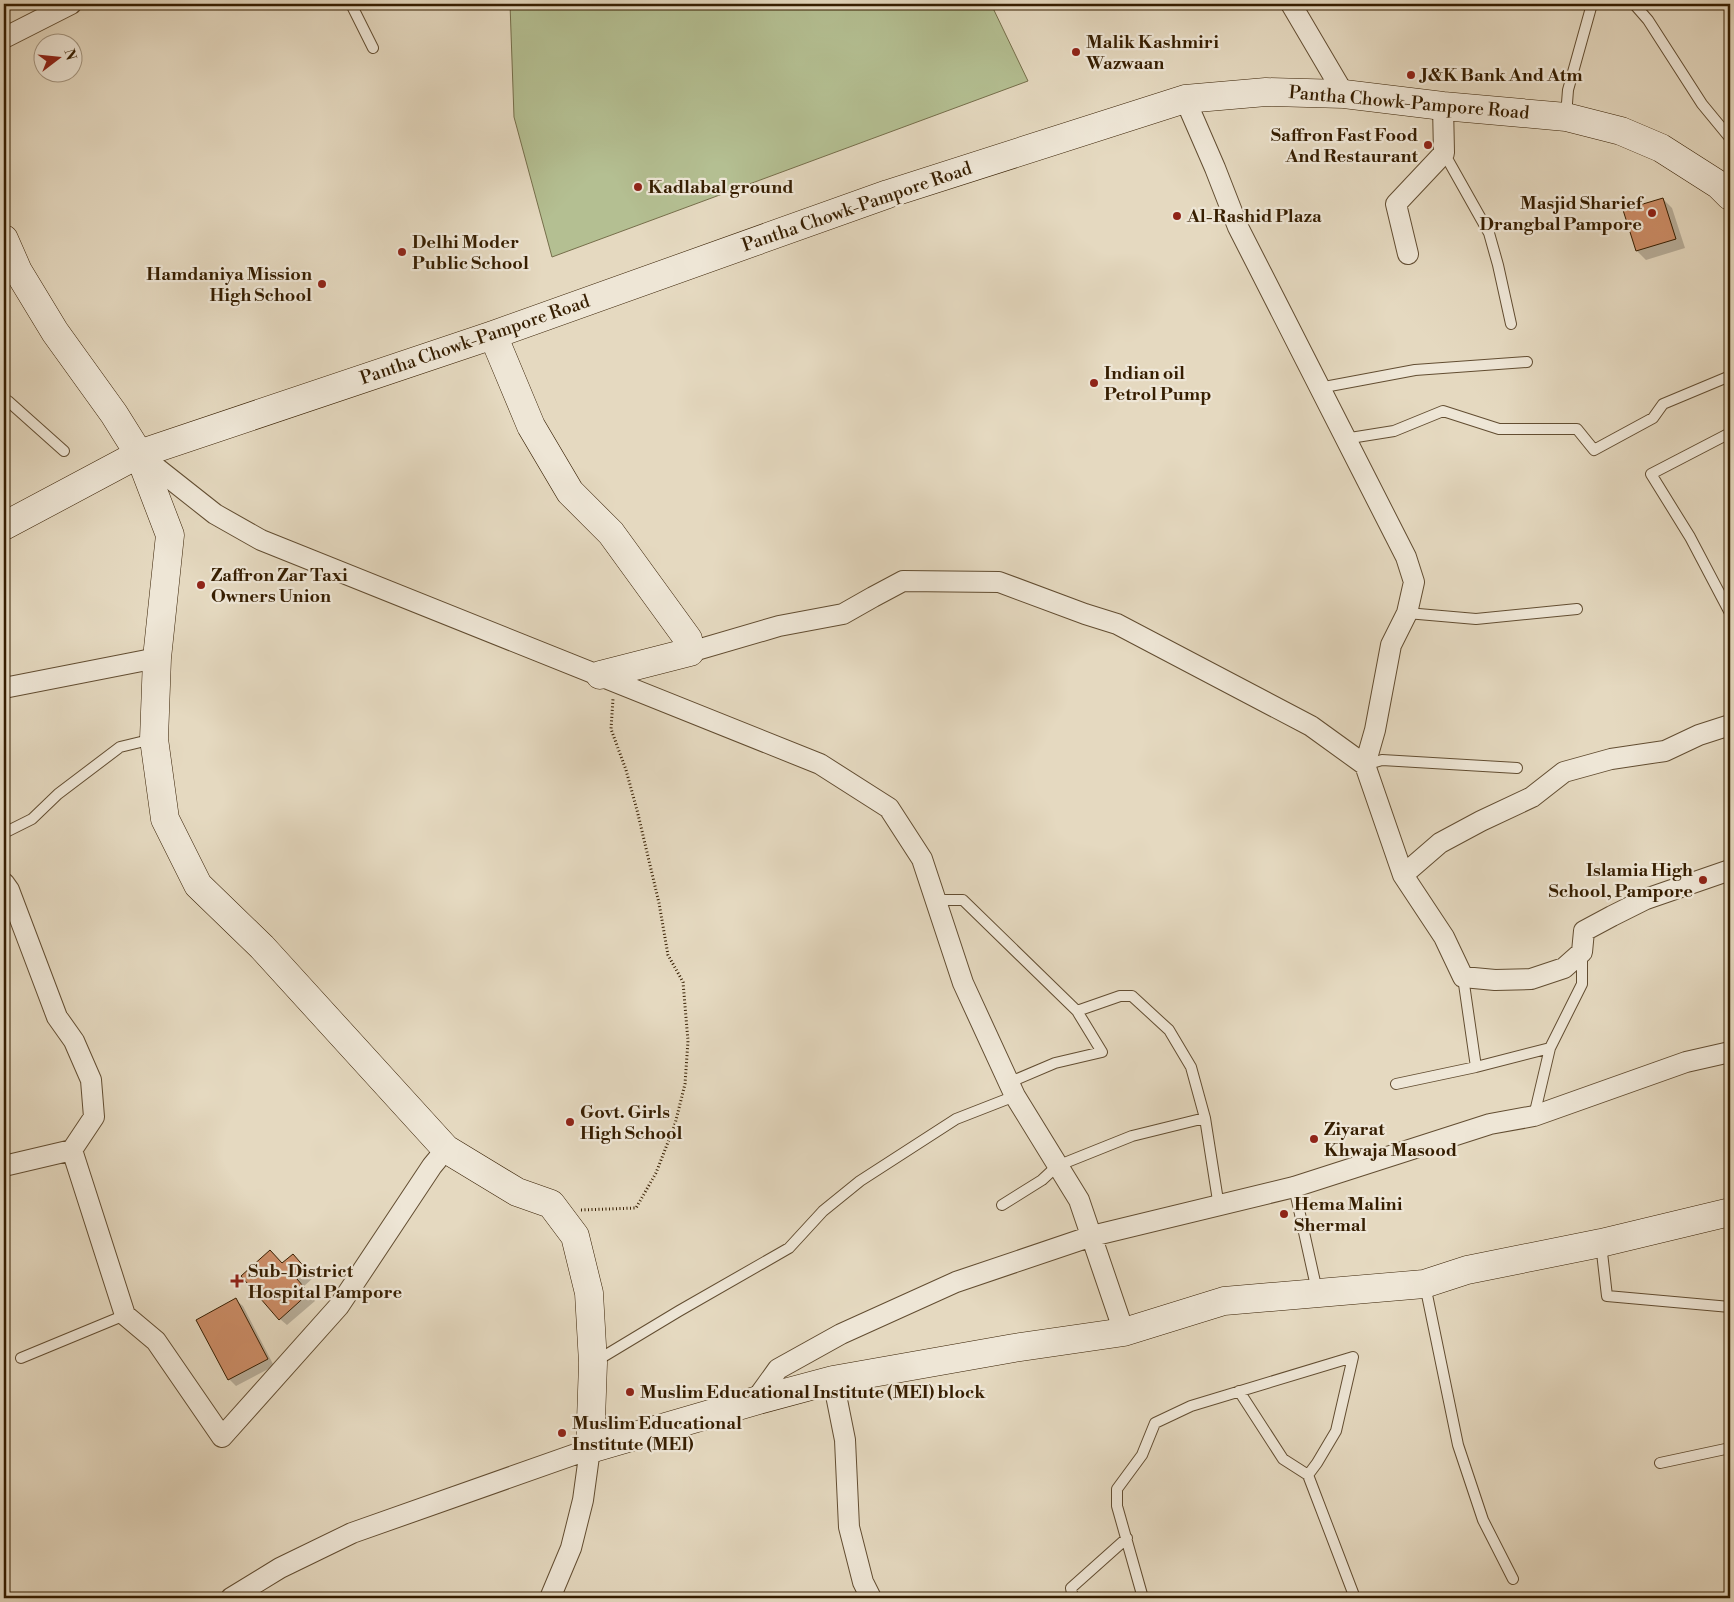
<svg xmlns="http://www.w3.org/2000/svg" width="1734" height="1602" font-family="'Libre Bodoni',serif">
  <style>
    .green { fill: #b4bf92; stroke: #756e4a }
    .shadow { fill: #0003 }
    .building { fill: #cc8d67; stroke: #361e01 }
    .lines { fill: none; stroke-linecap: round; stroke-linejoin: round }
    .lane-casing { stroke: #624d31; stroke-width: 12 }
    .street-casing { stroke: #624d31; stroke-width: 22 }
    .secondary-casing { stroke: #361e01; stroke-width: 29 }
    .path { stroke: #361e01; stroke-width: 3; stroke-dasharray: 1 2.5; stroke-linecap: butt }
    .lane { stroke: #eee6d6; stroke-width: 10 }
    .street { stroke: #eee6d6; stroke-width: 20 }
    .secondary { stroke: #eee6d6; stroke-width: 28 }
    .poi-dot { fill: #8f2418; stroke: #eee6d6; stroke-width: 2 }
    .labels { text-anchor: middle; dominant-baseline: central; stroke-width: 4.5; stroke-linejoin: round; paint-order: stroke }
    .poi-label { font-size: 18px; font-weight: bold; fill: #361e01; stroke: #eee6d6; text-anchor: start }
    .street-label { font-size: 18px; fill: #361e01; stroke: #eee6d6 }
  </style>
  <rect width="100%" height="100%" fill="#e5d9c0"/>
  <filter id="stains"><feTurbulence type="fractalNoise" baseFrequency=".004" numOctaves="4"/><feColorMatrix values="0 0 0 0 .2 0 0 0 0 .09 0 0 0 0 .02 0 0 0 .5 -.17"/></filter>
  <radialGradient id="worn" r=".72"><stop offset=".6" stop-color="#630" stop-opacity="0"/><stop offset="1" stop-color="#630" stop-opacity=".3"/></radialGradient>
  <path class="green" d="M510 4H991L1028 81 552 257 514 117Z"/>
  <path class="shadow" d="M1663 199 1672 208 1685 248 1646 260 1637 251Z
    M299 1263 313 1278 303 1287 315 1301 287 1325 280 1319 283 1265Z
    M236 1300 243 1306 274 1366 236 1386 229 1379Z"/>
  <path class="building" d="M1663 198 1676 239 1636 251 1623 210Z
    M270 1250 282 1263 293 1254 307 1270 297 1279 309 1293 279 1320 241 1276Z
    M236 1298 268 1359 228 1380 196 1320Z"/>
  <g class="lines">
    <g class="lane-casing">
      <path id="lane" d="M351 4 373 48
        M1634 4 1648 20 1702 104 1730 138
        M1566 116 1568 90 1592 4
        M1444 153 1489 233 1498 265 1511 324
        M1319 388 1415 370 1527 362
        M4 399 8 401 64 451
        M1730 433 1651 474 1690 537 1730 613
        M1344 439 1394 431 1443 411 1499 429H1577L1594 450 1653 418 1663 404 1730 376
        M1407 613 1476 619 1577 609
        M1365 765 1382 760 1517 768
        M4 833 32 819 58 794 120 747 153 739
        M935 900H963L1077 1011 1102 1052 1055 1063 1008 1083
        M1463 977 1476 1067
        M1077 1011 1120 996H1132L1169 1030 1191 1067 1205 1118 1219 1207
        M1396 1084 1476 1067 1550 1048
        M1534 1116 1550 1048 1582 984V953
        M1294 1187 1317 1291
        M1002 1205 1042 1180 1057 1166 1132 1136 1205 1118
        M1601 1244 1607 1296 1730 1307
        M1425 1285 1458 1445 1483 1520 1513 1579
        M21 1358 125 1315
        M596 1361 679 1311 789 1248 823 1211 860 1181 956 1119 1015 1096
        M1660 1463 1730 1448
        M1308 1475 1355 1598
        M1073 1598 1071 1588 1127 1538
        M1143 1598 1117 1506V1489L1142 1455 1155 1423 1191 1406 1353 1357 1336 1431 1317 1463 1308 1475 1283 1459 1239 1391"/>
    </g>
    <g class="street-casing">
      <path id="street" d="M1291 4 1344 94
        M4 38 71 4
        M1185 99 1215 168 1238 227 1406 557 1414 582 1407 613 1391 645 1375 730 1365 765 1403 875 1444 937 1463 977 1495 980 1531 979 1564 968 1582 952 1584 931 1612 916 1646 899 1730 870
        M1408 254 1396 204 1444 153 1443 106
        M139 454 215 514 261 540 820 764 889 808 922 859 963 983 1015 1096 1079 1200 1124 1332
        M690 652 779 626 843 614 873 597 903 581 999 582 1085 614 1117 624 1311 726 1365 765
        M4 688 157 658
        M1403 875 1440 843 1481 821 1532 797 1564 772 1611 759 1665 751 1699 735 1730 725
        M4 883 9 890 57 1017 74 1041 91 1080 94 1117 72 1150 4 1166
        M72 1150 125 1315 156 1341 222 1437 339 1306 432 1166 446 1149
        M833 1380 845 1440 849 1527 863 1582 871 1598
        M755 1401 778 1369 841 1334 956 1282 1092 1236 1294 1187 1490 1124 1534 1116 1686 1062 1730 1052
        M231 1598 280 1568 352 1533 590 1449 583 1500 571 1548 550 1598"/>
    </g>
    <g class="secondary-casing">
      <path id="secondary" d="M4 239 18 271 55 332 114 414 139 454 170 535 157 658 154 739 165 819 198 885 262 947 446 1149 517 1192 551 1204 575 1236 589 1293 593 1363 590 1449 755 1401 833 1380 1014 1348 1124 1332 1224 1301 1424 1284 1467 1270 1601 1243 1730 1212
        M493 335 531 426 570 492 611 533 688 639 690 652 600 675
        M4 526 139 454 493 335 888 194 1185 99 1266 92 1344 94 1443 106 1566 117 1621 131 1661 148 1719 185 1730 196"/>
    </g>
    <path class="path" d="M581 1210 636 1208 656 1173 675 1124 685 1084 688 1041 683 982 668 955 659 903 637 810 626 770 611 729 613 699"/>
    <use href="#lane" class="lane"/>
    <use href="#street" class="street"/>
    <use href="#secondary" class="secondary"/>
  </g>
  <g class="poi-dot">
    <circle cx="1076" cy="52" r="5"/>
    <circle cx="1411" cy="75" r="5"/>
    <circle cx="1428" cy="145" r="5"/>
    <circle cx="638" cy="187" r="5"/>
    <circle cx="1652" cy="213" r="5"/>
    <circle cx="1177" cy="216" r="5"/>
    <circle cx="402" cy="252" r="5"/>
    <circle cx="322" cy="284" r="5"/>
    <circle cx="1094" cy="383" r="5"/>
    <circle cx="201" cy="585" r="5"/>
    <circle cx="1703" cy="880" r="5"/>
    <circle cx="570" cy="1122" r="5"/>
    <circle cx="1314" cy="1139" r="5"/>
    <circle cx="1284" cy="1214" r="5"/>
    <path d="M234.5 1273.5h5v5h5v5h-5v5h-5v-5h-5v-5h5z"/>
    <circle cx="630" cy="1392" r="5"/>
    <circle cx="562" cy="1433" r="5"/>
  </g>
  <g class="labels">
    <g class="poi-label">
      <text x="1086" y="42">Malik Kashmiri<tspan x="1086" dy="21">Wazwaan</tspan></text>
      <text x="1421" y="75">J&amp;K Bank And Atm</text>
      <text x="1418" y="135" text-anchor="end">Saffron Fast Food<tspan x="1418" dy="21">And Restaurant</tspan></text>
      <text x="648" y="187">Kadlabal ground</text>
      <text x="1642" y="203" text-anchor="end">Masjid Sharief<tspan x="1642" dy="21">Drangbal Pampore</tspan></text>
      <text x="1187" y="216">Al-Rashid Plaza</text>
      <text x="412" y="242">Delhi Moder<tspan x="412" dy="21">Public School</tspan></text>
      <text x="312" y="274" text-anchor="end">Hamdaniya Mission<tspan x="312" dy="21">High School</tspan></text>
      <text x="1104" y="373">Indian oil<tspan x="1104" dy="21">Petrol Pump</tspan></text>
      <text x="211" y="575">Zaffron Zar Taxi<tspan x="211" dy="21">Owners Union</tspan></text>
      <text x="1693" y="870" text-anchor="end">Islamia High<tspan x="1693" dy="21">School, Pampore</tspan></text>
      <text x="580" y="1112">Govt. Girls<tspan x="580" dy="21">High School</tspan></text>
      <text x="1324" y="1129">Ziyarat<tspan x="1324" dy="21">Khwaja Masood</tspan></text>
      <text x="1294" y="1204">Hema Malini<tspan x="1294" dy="21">Shermal</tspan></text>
      <text x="248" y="1271">Sub-District<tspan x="248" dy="21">Hospital Pampore</tspan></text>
      <text x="640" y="1392">Muslim Educational Institute (MEI) block</text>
      <text x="572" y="1423">Muslim Educational<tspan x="572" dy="21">Institute (MEI)</tspan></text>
    </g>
    <g class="street-label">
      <text transform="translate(1409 103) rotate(5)">Pantha Chowk-Pampore Road</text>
      <text transform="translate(857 207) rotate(-19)">Pantha Chowk-Pampore Road</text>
      <text transform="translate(475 340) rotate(-19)">Pantha Chowk-Pampore Road</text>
    </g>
  </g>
  <rect width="1734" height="1602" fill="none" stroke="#e5d9c0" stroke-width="20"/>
  <rect x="5" y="5" width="1724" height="1592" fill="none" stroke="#361e01" stroke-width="2.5"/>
  <rect x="10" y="10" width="1714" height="1582" fill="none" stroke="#361e01"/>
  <g transform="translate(58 58) rotate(74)"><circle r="24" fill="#eee6d6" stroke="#a49681"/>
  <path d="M0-4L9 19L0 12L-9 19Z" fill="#8f2418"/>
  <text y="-8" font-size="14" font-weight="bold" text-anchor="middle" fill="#361e01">N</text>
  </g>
  <rect width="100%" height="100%" filter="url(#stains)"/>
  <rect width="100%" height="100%" fill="url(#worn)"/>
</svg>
